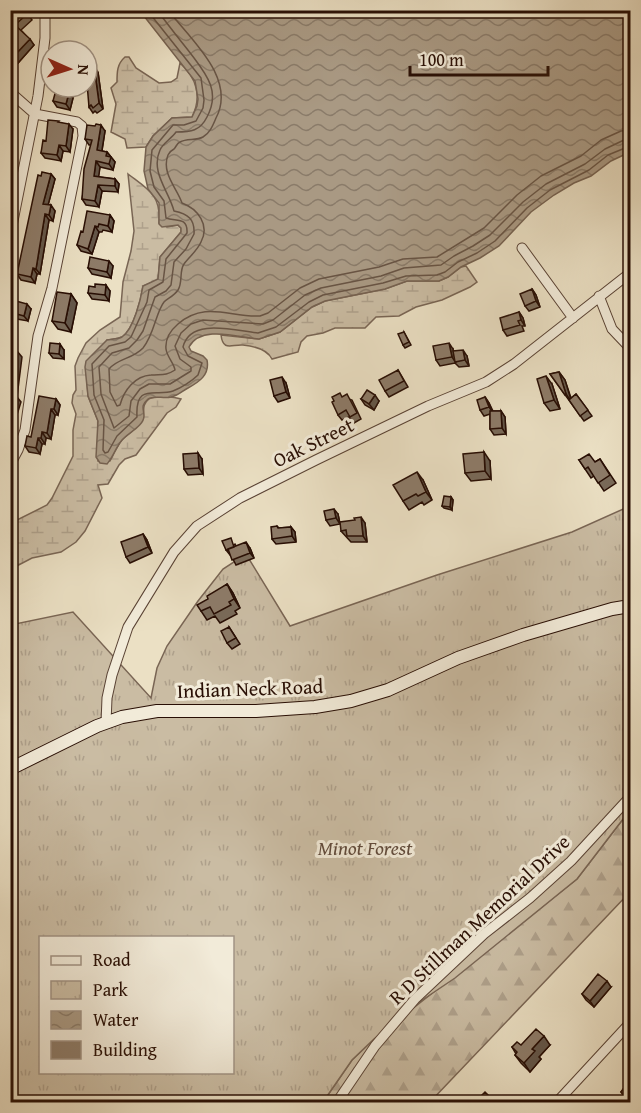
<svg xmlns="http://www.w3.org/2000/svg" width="641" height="1113" font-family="'Gentium Book Plus',serif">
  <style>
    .forest { fill: url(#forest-firs); stroke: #796554; stroke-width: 1.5 }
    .wetland { fill: url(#wetland-marsh); stroke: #796554; stroke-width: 1.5 }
    .park { fill: url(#park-tufts); stroke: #796554; stroke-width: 1.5; fill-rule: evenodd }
    .water { fill: url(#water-waves); stroke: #756150; stroke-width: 1.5 }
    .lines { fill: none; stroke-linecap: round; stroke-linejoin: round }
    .shore { stroke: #685444; stroke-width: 1.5 }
    .street-casing { stroke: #594234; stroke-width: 11 }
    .secondary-casing { stroke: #280e04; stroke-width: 14 }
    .street { stroke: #f2ebd9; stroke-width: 9 }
    .secondary { stroke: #f2ebd9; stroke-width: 12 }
    .wall { fill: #796a59; stroke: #280e04; stroke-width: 1.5 }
    .shaded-wall { fill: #635649; stroke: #280e04; stroke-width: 1.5 }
    .building { fill: #8d7b68; stroke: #280e04; stroke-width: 1.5 }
    .labels { text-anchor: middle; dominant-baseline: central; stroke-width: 6; stroke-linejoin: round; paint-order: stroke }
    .street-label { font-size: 20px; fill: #280e04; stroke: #f2ebd9 }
    .park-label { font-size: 20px; font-style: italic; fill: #614b3c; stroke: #f2ebd9 }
  </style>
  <defs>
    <pattern id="forest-firs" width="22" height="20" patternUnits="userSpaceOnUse" patternTransform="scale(1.5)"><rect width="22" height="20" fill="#cabca3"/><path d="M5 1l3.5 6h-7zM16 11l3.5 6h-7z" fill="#aea08b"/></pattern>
    <pattern id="wetland-marsh" width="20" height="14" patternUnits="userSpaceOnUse" patternTransform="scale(1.5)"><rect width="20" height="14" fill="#cabca3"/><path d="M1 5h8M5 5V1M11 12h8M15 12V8" fill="none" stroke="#aea08b"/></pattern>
    <pattern id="park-tufts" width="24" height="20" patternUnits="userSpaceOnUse" patternTransform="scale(1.5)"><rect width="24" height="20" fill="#cabca3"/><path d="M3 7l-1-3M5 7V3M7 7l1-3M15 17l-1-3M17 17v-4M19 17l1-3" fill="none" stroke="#aea08b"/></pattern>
    <pattern id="water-waves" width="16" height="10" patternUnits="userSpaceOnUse" patternTransform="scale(1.5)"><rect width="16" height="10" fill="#a99983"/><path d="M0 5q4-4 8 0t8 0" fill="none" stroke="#8a7b69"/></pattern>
  </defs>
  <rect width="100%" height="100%" fill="#ebe0c4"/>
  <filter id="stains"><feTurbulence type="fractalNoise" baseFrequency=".00333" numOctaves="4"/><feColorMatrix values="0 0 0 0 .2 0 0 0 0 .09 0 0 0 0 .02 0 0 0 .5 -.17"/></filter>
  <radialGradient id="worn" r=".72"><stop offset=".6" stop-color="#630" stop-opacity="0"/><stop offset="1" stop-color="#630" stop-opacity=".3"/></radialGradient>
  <path class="forest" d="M630 810V892L430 1102H323L352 1060 374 1039 577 879Z"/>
  <path class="wetland" d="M125 57H129L136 68 159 83 171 82 177 78 180 63C197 78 202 97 192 117L172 118 153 136 146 147 127 148 125 139 111 132 116 104 111 88 117 82C117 72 117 64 125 57Z
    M128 174C149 190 161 195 159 223L167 227 178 225 181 228V232L160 257 158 280 143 286C141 298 134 329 122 337 118 339 112 339 107 340L87 382 88 396 98 421V461H110C114 454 117 446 122 440 128 433 137 429 142 420 146 413 140 406 149 399 155 395 175 397 181 399L176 407 167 413 136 455 125 459 119 465 108 484 98 485 102 498 85 531 76 542 61 552 32 558 11 569V523L47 505 52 498 73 456V430L76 414 72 403 73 395 76 390 75 366 78 358 86 343 100 330 120 317 123 282 131 251 134 231Z
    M466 266 477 282 470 287 442 300 416 307 399 316 376 317 365 328H335L323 333 307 336 301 342 298 352 272 359C267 349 253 346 243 345 232 344 223 352 221 335L259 339 280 332 312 307 325 301 385 289 407 281H439L448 277 461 267Z"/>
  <path class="park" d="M630 506V810L577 879 455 978 412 1007 374 1039 352 1060 323 1102H11L10 625 73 612 151 698 157 668 167 646 198 601 223 569 246 554 290 626 437 575 572 532ZM40 938H232V1072H40Z"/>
  <path class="water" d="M140 11H630V152L611 161 591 176 574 183 554 195 531 212 499 246 480 258 461 267 448 277 439 281H407L385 289 325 301 312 307 280 332 259 339C237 337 201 325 189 347L191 351 203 356 207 360C210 375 199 382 188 388 182 391 178 396 171 397 164 399 154 395 148 399 140 406 144 409 144 416 144 426 128 433 122 440 116 447 113 457 107 464L100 463 96 457 98 421 88 396 85 367 86 361 107 340C112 339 118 339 122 337 134 329 141 298 143 286L158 279 160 257 181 232V228L178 225 162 227 159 224V203L148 189 144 171 146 147 153 136 172 118 192 117 197 106 198 99 195 81Z"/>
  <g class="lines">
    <path class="shore" d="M147 10 201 78 204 100 203 108 196 121 184 125H173L152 150 150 171 154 187 164 201 166 218C175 222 188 216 187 233L166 259 163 282 149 290 147 302 131 337 125 342 109 346 92 364 94 395 104 420 103 450 105 453 108 452 117 436 137 417C135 382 156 397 173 391 181 388 192 381 198 375L202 363 188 356 183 347C190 317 236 331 258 333L276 327 309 302 323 295 383 283 406 276 437 275 445 272 458 262 477 253 495 241 527 208 550 190 589 170 608 155 630 146
      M157 10C168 25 180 40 191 54 206 74 221 91 207 117 200 131 191 132 176 132 172 138 162 144 160 150 150 172 169 191 174 211 188 214 195 219 194 234L186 249 174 262 171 285 166 291 155 297 143 331 137 340 129 348 112 353 99 367 101 394 114 428 129 416 131 401 140 389 149 384H170L191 371V367L180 359 175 346 181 333 191 324 203 320 263 324 273 320 305 295 321 288 381 276 404 268 441 265 454 256 473 246 490 235 523 202 546 184 585 164 605 149 624 140 630 139
      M168 10C190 39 237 78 216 118 213 125 210 133 203 137 196 141 187 138 180 142 177 143 176 147 174 149 172 150 169 153 168 155 161 173 177 188 182 203 198 209 210 225 201 242 197 251 189 257 184 264 179 271 183 282 178 290 174 296 168 298 164 302 156 312 154 335 143 348 133 359 118 358 109 369L110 392 117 406 120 405C124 390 135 376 151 375 161 374 166 376 175 370 174 363 167 357 166 349 165 339 171 330 178 324 205 301 229 317 260 316L268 313 300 288 319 279 379 267 403 259 437 257 484 228 517 195 541 176 581 156 601 140 621 131 630 130"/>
    <g class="street-casing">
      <path id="street" d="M10 92 35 114 77 122 82 126 83 136 52 288 38 336 25 430 18 450 10 465
        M10 236 38 96 45 38V10
        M522 248 573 318
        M599 296 612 329 630 348
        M106 723 107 698 112 675 128 627 174 552 197 526 240 498 316 460 428 406 486 382 514 364 630 273
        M337 1102 375 1046 415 999 484 934 530 898 571 861 630 797
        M557 1102 630 1023"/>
    </g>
    <g class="secondary-casing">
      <path id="secondary" d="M10 769 97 726 122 717 157 711H256L315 707 351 701 388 690 458 658 523 635 612 609 630 606"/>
    </g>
    <use href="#street" class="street"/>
    <use href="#secondary" class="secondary"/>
  </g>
  <path class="wall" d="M10 10H25L32 20 21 30 34 45 18 63 10 54 14 15Z
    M98 72 103 109 97 113 95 111 93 113 89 107Z
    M73 98 70 110 57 107 53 101Z
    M60 123 73 129 70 152 63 151 61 161 45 158 41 153 46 141Z
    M105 131 102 151 107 152 115 162 113 170 100 167 98 177 115 179 119 184 118 192 102 191 99 207 86 205 82 199 91 145H89L85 139Z
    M51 174 55 179 48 205 55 211 53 221 49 220 40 274H37L35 283 21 280 17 274 41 176Z
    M110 215 114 221 112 232 103 230 102 232H99L92 254 81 251 77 245 83 232Z
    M113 266 111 278 92 274 88 268Z
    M532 289 536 295 540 307 529 311 525 306Z
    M110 291 109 301 92 299 88 293Z
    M71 294 77 303 71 332 58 329 52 321Z
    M31 309 28 321 17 319 13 313Z
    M519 312 523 318 525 326H522L524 331 507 336 503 330Z
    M404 332 411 345 405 348 403 345Z
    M453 349V353L467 356 469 366 459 367 455 363 440 366 436 360Z
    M64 350V359L53 358 49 353Z
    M398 370 408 387 389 397 385 391Z
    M559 372 565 380 571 398 576 394 592 416 584 421 550 374Z
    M286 383 290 398 278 402 274 396Z
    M552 384 560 409 550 411 544 403Z
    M343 397 352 400 361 419 354 423 349 417 342 420 338 415Z
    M485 397 489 403 493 411H501L505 417 506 434 494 435 490 429V414L484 416 480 410Z
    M56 399 60 405 58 415H55L51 439 46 438 45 444H42L40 454 29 452 25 446Z
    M361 399 379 401 374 410 365 405Z
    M202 459 203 474 188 475 184 469Z
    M600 459 616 483 604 491 594 476 591 478 579 460 595 462Z
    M490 461 491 479 471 481 465 473Z
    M423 480 432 500 424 505 422 502 409 510 403 501Z
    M451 497 453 500 452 510 444 508 442 506Z
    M338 514 340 524 330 526 326 520Z
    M355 520 365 523 367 542H351L341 531Z
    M277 526 279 528 291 527 295 532 296 542 276 544 272 539Z
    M143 534 147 540 152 553 130 563 126 557Z
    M235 544 236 546 250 548 254 558 236 565 231 555H230L226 550Z
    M227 584 233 593 240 608 235 611 237 614 220 623 215 616 207 620 201 611 208 599Z
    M229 627 240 644 232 649 227 643Z
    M611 987 594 1007 586 1000 582 994Z
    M521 1045H550L539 1057 541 1059 530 1072 521 1063 515 1055 516 1054 512 1047Z
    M630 1080V1102L625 1098 621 1092Z"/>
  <path class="shaded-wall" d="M30 39 34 45 18 63 13 57Z
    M94 66 98 72 103 109 99 103Z
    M69 93 73 98 70 110 66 104Z
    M69 124 73 129 70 152 66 146Z
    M101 125 105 131 101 156 97 150Z
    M59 145 63 151 61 161 57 155Z
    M107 152 115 162 113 170 109 164 106 156Z
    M96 161 100 167 98 182 94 176Z
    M51 174 55 179 47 209 43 204Z
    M115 179 119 184 118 192 115 186Z
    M98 185 102 191 99 207 95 201Z
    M51 205 55 211 53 221 49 215Z
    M45 214 49 220 40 274 36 269Z
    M110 215 114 221 112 232 108 226Z
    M95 226 99 232 92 254 88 249Z
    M109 261 113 266 111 278 107 272Z
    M33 268 37 274 35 283 31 277Z
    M106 285 110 291 109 301 105 295Z
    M532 289 536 295 540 307 536 301Z
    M71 294 77 303 71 332 65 323Z
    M27 304 31 309 28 321 24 316Z
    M519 312 523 318 525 326 521 320Z
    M449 343 453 349 456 363 452 357Z
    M60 344 64 350V359L59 354Z
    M463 350 467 356 469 366 465 360Z
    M17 351 22 357 17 397 21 402 11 434 10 417Z
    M559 372 565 380 572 403 566 394Z
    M546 376 552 384 560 409 554 400Z
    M282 377 286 383 290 398 286 392Z
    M375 395 379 401 374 410 369 404Z
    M485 397 489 403 493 413 489 407Z
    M56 399 60 405 58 415 54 409Z
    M51 409 55 415 51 439 47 433Z
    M501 411 505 417 506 434 502 428Z
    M42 432 46 438 45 444 41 438Z
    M38 438 42 444 40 454 36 448Z
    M484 452 490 461 491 479 485 471Z
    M198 453 202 459 203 474 199 468Z
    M417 472 423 480 432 500 426 492Z
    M451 497 453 500 452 510 450 507Z
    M334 509 338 514 340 524 336 518Z
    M361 517 365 523 367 542 363 536Z
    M291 527 295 532 296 542 292 536Z
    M143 534 147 540 152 553 148 547Z
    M246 542 250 548 254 558 250 553Z
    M227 584 233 593 240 608 234 599Z
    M607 981 611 987 594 1007 590 1001Z
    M544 1036 550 1045 539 1057 541 1059 530 1072 524 1063 532 1049Z"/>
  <path class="building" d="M11 10H25L27 14 15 25 30 39 13 57 10 53V19L14 14Z
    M94 66 99 103 93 108 91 105 89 107 87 83Z
    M56 90 69 93 66 104 53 101Z
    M48 120 59 121 58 122 69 124 66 146 59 145 57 155 41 153 43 140 46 141Z
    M96 124 101 125 97 150 107 152 106 156 111 157 109 164 96 161 94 176 115 179V186L98 185 95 201 82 199 84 169 92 140 85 139 87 125 95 126Z
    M42 172 51 174 43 204 51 205 49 215 45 214 36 269 33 268 31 277 17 274 38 175 41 176Z
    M87 211 110 215 108 226 99 224 98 227 95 226 88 249 77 245 81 231 83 232Z
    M90 257 109 261 107 272 88 268Z
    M95 284 106 285 105 295 88 293 89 286 95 287Z
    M532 289 536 301 525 306 520 294Z
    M57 292 71 294 65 323 52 321Z
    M16 301 27 304 24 316 13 313Z
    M519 312 521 320 518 321 520 325 503 330 500 318Z
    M404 332 409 342 403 345 398 334Z
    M50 343 60 344 59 354 49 353Z
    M449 343 452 357 436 360 433 346Z
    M10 350 17 351 13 395 17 396 10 417Z
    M463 350 465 360 455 362 453 351Z
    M398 370 404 381 385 391 379 380Z
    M559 372 566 394 565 395 550 374Z
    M546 376 554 400 544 403 537 379Z
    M282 377 286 392 274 396 270 380Z
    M367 390 375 395 369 404 361 399Z
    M340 393 342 397 347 394 357 413 350 417 346 410 338 415 332 402 334 401 332 397Z
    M576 394 588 410 580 416 569 400Z
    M39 396 56 399 54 409H51L47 433 42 432 41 438H38L36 448 25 446 27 436 31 437Z
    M485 397 489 407 480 410 477 400Z
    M490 411H501L502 428 490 429Z
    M484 452 485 471 465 473 463 454Z
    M198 453 199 468 184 469 183 454Z
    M589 454 595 462 600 459 610 475 598 483 588 467 585 469 579 460Z
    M417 472 426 492 418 496 416 494 403 501 393 485Z
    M444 496 451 497 450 507 442 506Z
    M334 509 336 518 326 520 324 511Z
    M361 517 363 536H347L346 530 341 531 340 522 355 520 354 518Z
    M277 526 278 528 291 527 292 536 272 539 271 527Z
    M143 534 148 547 126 557 121 542Z
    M231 538 234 547 226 550 222 541Z
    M246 542 250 553 232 560 228 549Z
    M227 584 234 599 229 602 231 605 214 614 210 607 201 611 197 605 208 599 207 596Z
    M229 627 236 638 227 643 221 631Z
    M598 974 607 981 590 1001 582 994Z
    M536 1029 544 1036 532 1049 535 1051 524 1063 515 1055 517 1052 512 1047 517 1042 521 1045Z
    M630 1080V1096L628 1098 621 1092Z
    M485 1092 493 1100 490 1102H475Z"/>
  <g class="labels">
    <g class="street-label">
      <text transform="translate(313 442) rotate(-26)">Oak Street</text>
      <text transform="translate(250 688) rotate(-2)">Indian Neck Road</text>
      <text transform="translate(479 919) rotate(-43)">R D Stillman Memorial Drive</text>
    </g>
    <g class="park-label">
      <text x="365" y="847">Minot Forest</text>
    </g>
  </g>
  <rect width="641" height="1113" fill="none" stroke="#ebe0c4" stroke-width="36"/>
  <rect x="12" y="12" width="617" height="1089" fill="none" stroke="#280e04" stroke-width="3"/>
  <rect x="18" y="18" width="605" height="1077" fill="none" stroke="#280e04" stroke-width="1.5"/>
  <rect x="39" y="936" width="195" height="138" fill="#f2ebd9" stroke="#a19384" stroke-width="1.5"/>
  <rect x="51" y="956" width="30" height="9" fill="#f2ebd9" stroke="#a19384" stroke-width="1.5"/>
  <text x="93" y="966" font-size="18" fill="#280e04">Road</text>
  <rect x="51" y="981" width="30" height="18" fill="url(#park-tufts)" stroke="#a19384" stroke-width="1.5"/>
  <text x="93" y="996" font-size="18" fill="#280e04">Park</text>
  <rect x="51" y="1011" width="30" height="18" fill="url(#water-waves)" stroke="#a19384" stroke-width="1.5"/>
  <text x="93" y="1026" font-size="18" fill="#280e04">Water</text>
  <rect x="51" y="1041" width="30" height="18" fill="#8d7b68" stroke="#a19384" stroke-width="1.5"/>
  <text x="93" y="1056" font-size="18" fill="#280e04">Building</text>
  <g transform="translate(69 69) rotate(93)"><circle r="28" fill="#f2ebd9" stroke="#a19384" stroke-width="1.5"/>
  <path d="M0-4.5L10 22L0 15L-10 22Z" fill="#8f2418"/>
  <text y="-9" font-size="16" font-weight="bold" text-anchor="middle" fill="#280e04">N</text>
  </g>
  <path d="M410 66v9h138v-9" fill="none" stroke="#280e04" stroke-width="3"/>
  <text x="419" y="66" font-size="18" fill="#280e04" stroke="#f2ebd9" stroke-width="4.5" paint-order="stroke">100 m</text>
  <rect width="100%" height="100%" filter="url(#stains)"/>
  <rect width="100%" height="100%" fill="url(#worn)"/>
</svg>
